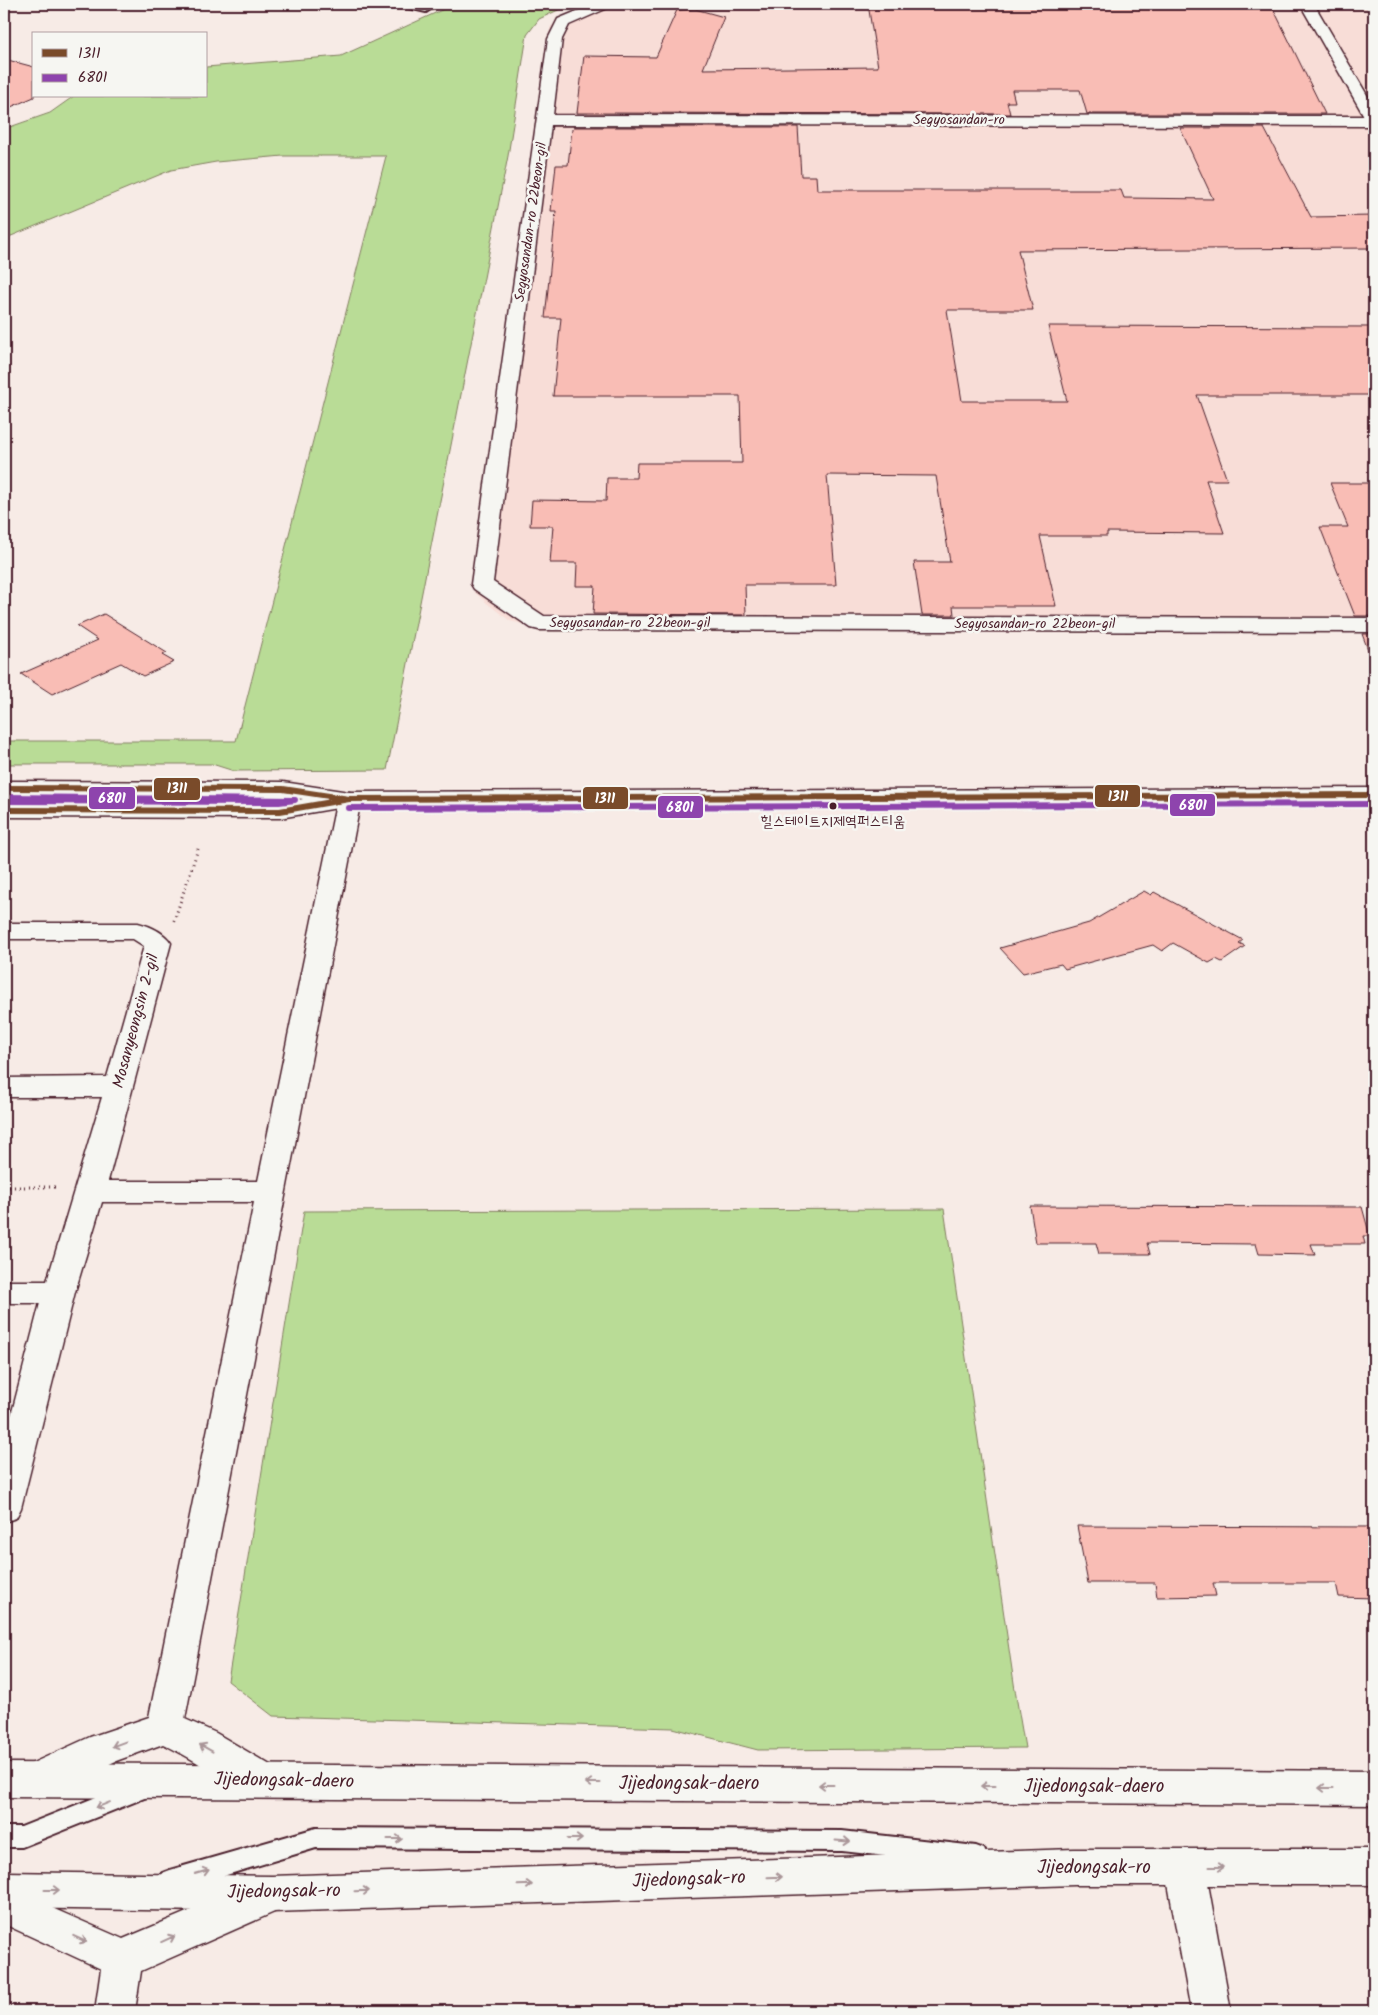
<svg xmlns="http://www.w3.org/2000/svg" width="1378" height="2015" font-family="Kalam,'Poor Story',sans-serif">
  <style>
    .built { fill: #f8ddd7 }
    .green { fill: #b9dc96; stroke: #827e60 }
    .building { fill: #f9bdb5; stroke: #4a1f2b }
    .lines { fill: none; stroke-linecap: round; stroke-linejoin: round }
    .service-casing { stroke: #4a1f2b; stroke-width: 4 }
    .pedestrian-casing { stroke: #4a1f2b; stroke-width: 4 }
    .minor-casing { stroke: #4a1f2b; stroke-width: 3 }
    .tertiary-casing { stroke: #4a1f2b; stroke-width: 3 }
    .secondary-casing { stroke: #4a1f2b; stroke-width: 3 }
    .path { stroke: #4a1f2b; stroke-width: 3; stroke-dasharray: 1 4; stroke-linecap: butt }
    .service { fill: #f6f6f2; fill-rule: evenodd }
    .pedestrian { fill: #f6f6f2; fill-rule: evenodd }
    .minor { fill: #f6f6f2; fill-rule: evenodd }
    .tertiary { fill: #f6f6f2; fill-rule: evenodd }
    .secondary { fill: #f6f6f2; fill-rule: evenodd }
    .bus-1-casing { stroke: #f6f6f2; stroke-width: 10 }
    .bus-2-casing { stroke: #f6f6f2; stroke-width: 10 }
    .bus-1 { stroke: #7a4b2a; stroke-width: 6 }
    .bus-2 { stroke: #8e44ad; stroke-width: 6 }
    .oneway { stroke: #a99598 }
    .bus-dot { fill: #4a1f2b; stroke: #f6f6f2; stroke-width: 2 }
    .labels { text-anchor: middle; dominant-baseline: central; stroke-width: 5; stroke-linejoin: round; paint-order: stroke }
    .far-street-label { font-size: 14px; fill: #4a1f2b; stroke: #f6f6f2 }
    .bus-label { font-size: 15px; fill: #4a1f2b; stroke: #f6f6f2 }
    .street-label { font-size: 16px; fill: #4a1f2b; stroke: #f6f6f2 }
    .near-street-label { font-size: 19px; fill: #4a1f2b; stroke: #f6f6f2 }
    .line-badge { stroke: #f6f6f2; stroke-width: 2 }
    .badge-label { font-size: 14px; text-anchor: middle; font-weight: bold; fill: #fff }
  </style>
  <rect width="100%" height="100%" fill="#f7ebe6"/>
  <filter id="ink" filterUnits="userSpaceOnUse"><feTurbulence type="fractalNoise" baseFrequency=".02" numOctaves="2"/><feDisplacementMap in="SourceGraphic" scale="10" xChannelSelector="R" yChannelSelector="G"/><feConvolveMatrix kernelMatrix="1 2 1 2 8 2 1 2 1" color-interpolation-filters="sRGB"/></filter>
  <g filter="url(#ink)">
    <path class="built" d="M595 4H1374V630L550 631 510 621 488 604 474 592 477 559 547 39 551 26Z"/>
    <path class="green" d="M455 4H571L539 19 527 35 508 156 387 770 234 771 212 764H4V741H236L386 156H283L216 162 171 170 4 239V129L50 113 74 96H206V67L341 56Z
      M944 1209 1015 1690 1025 1748 758 1750 673 1728 273 1716 228 1681 304 1211Z"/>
    <path class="building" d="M868 4H1136L1137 6 1273 8 1325 114H1087L1080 90H1012L1015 102H1007L1010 114 577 113 584 56 656 57 677 10 695 9 724 17 703 69 878 67Z
      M4 59 34 67V97L4 110Z
      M575 127H798L801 176H816L817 190H1121L1124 198 1213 199 1180 128H1264L1311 217 1374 216V248L1018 250 1033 310H947L962 401H1067L1048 326 1374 327V395H1197L1227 480H1206L1224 533 1107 532V536H1040L1056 606H953L954 615H922L914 562H950L936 476 827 475 836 585H745L746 615 593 614 595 586H576L577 563H550L553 526H530L532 500 606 501 607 478H636L637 463H742L740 396H553L561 318H545L556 211H551L556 165H568L572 129Z
      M1330 483H1374V616H1355L1320 527H1348Z
      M104 614 167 653 162 655 174 662 143 676 121 663 52 694 21 674 98 640 77 626Z
      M1362 634H1374V659L1372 660Z
      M1144 891 1151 895 1154 892 1243 940 1239 943 1245 946 1222 962 1216 959 1209 963 1173 943 1162 951 1153 945 1065 969 1061 964 1023 973 1000 948 1089 923Z
      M1030 1206 1362 1207 1370 1236H1363L1365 1244H1311L1315 1255 1259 1254 1256 1244 1147 1243 1150 1254H1099L1096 1243H1036Z
      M1077 1526 1374 1527V1598L1339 1597 1336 1583H1213L1216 1596 1157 1597 1155 1583H1088Z"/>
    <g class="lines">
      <g class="service-casing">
        <path id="service" d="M139 1780 147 1783 150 1790 147 1797 22 1847H4V1827H21Z
          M316 1828 842 1831 976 1846 984 1849 987 1856 984 1863 976 1866 842 1851 316 1848 170 1892 162 1889 158 1881 162 1873 170 1870Z"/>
      </g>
      <g class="pedestrian-casing">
        <path id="pedestrian" d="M402 4H423L432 8 426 12 404 7Z"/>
      </g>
      <g class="minor-casing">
        <path id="minor" d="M349 792 358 794 361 799 185 1719 216 1733 277 1769 283 1781 277 1793 264 1798C229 1785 197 1760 163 1744L116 1761 37 1796 24 1791 18 1779 24 1767 90 1737 149 1717 254 1202H102L75 1292 21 1508 16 1518 4 1522V1443L40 1303H4V1281H47L102 1097H4V1078L107 1077 144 946 133 939H4V923H138C150 926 164 932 171 943L108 1181H258L337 799 340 794Z
          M1185 1849 1199 1854 1205 1867 1231 2011H1191L1165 1867 1171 1854Z
          M265 1879 279 1884 285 1897 279 1910 141 1971 135 2011H95L101 1969 4 1924V1887L123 1939Z"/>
      </g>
      <g class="tertiary-casing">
        <path id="tertiary" d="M594 4H612L610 7 569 25 562 39 553 115 1364 116 1300 4H1314L1374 107V126L551 125 493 582 544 616 1374 618V632L539 630 531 628 474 589 471 584 548 39 558 19Z
          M4 781 283 782 349 792 1374 788V802L349 806 280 818 4 817V803L280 804 303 799 283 796 4 795Z"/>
      </g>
      <g class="secondary-casing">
        <path id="secondary" d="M4 1763 1374 1771V1805L4 1797Z
          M1074 1849H1374V1885H1074L272 1912 4 1908V1872L272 1876Z"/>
      </g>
      <path class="path" d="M174 921 199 846
        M4 1187H58"/>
      <use href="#service" class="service"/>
      <use href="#pedestrian" class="pedestrian"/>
      <use href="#minor" class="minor"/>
      <use href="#tertiary" class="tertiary"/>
      <use href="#secondary" class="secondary"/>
      <g class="bus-1-casing">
        <path id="bus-1" d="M4 788 283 789 349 799 280 811 4 810
          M349 799 1374 795"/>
      </g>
      <g class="bus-2-casing">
        <path id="bus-2" d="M4 797 295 800 279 802 4 801
          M349 808 1374 804"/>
      </g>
      <use href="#bus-1" class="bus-1"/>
      <use href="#bus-2" class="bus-2"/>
    </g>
    <defs><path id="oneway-shaft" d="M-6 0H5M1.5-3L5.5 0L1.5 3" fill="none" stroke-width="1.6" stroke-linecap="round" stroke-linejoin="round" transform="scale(1.25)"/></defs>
    <g class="oneway">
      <use href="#oneway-shaft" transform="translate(119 1744) rotate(160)"/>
      <use href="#oneway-shaft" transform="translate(206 1748) rotate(-151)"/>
      <use href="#oneway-shaft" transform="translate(593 1783) rotate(-180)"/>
      <use href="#oneway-shaft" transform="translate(826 1785) rotate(-180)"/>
      <use href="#oneway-shaft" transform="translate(988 1786) rotate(-180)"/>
      <use href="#oneway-shaft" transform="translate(1326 1788) rotate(-180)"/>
      <use href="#oneway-shaft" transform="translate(103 1805) rotate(158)"/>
      <use href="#oneway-shaft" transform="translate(395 1839)"/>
      <use href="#oneway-shaft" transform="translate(575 1839)"/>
      <use href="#oneway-shaft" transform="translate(843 1841) rotate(4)"/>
      <use href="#oneway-shaft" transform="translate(1217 1867)"/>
      <use href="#oneway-shaft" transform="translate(202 1872) rotate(-16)"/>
      <use href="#oneway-shaft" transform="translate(775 1877) rotate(-2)"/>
      <use href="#oneway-shaft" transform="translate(525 1885) rotate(-2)"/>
      <use href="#oneway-shaft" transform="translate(52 1890)"/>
      <use href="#oneway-shaft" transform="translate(362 1891) rotate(-2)"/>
      <use href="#oneway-shaft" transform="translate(80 1939) rotate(25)"/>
      <use href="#oneway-shaft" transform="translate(168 1939) rotate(-24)"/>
    </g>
  </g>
  <circle class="bus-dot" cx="833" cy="806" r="4.5"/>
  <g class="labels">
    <g class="far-street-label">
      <text x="959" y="120">Segyosandan-ro</text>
      <text transform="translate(531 222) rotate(-82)">Segyosandan-ro 22beon-gil</text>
      <text x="630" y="623">Segyosandan-ro 22beon-gil</text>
      <text x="1035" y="624">Segyosandan-ro 22beon-gil</text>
    </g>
    <g class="bus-label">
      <text x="833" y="822">힐스테이트지제역퍼스티움</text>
    </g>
    <g class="street-label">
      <text transform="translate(136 1021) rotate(-75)">Mosanyeongsin 2-gil</text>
    </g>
    <g class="near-street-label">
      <text transform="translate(284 1781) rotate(1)">Jijedongsak-daero</text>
      <text x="689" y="1784">Jijedongsak-daero</text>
      <text x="1094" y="1787">Jijedongsak-daero</text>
      <text x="1094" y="1868">Jijedongsak-ro</text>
      <text transform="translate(689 1880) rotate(-2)">Jijedongsak-ro</text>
      <text transform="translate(284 1892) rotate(-1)">Jijedongsak-ro</text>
    </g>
  </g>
  <g class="line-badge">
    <rect x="153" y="777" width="48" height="24" rx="5" fill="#7a4b2a"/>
    <rect x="1094" y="784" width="47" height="24" rx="5" fill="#7a4b2a"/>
    <rect x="582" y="786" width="47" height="24" rx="5" fill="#7a4b2a"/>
    <rect x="88" y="786" width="48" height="24" rx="5" fill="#8e44ad"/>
    <rect x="1169" y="793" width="47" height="24" rx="5" fill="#8e44ad"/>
    <rect x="657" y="795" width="47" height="24" rx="5" fill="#8e44ad"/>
  </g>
  <g class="badge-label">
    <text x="177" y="793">1311</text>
    <text x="1118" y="801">1311</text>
    <text x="605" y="803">1311</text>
    <text x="112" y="803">6801</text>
    <text x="1193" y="810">6801</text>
    <text x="680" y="812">6801</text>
  </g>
  <rect width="1378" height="2015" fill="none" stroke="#f6f6f2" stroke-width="20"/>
  <rect x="10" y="10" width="1358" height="1995" fill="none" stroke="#4a1f2b" stroke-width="2" filter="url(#ink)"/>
  <rect x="32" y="32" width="175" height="65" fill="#f6f6f2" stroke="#b1a0a2"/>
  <rect x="42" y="49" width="25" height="8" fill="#7a4b2a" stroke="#b1a0a2"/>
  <text x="78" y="58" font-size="15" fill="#4a1f2b">1311</text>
  <rect x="42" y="74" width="25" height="8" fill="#8e44ad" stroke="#b1a0a2"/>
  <text x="78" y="82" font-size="15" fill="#4a1f2b">6801</text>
</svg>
